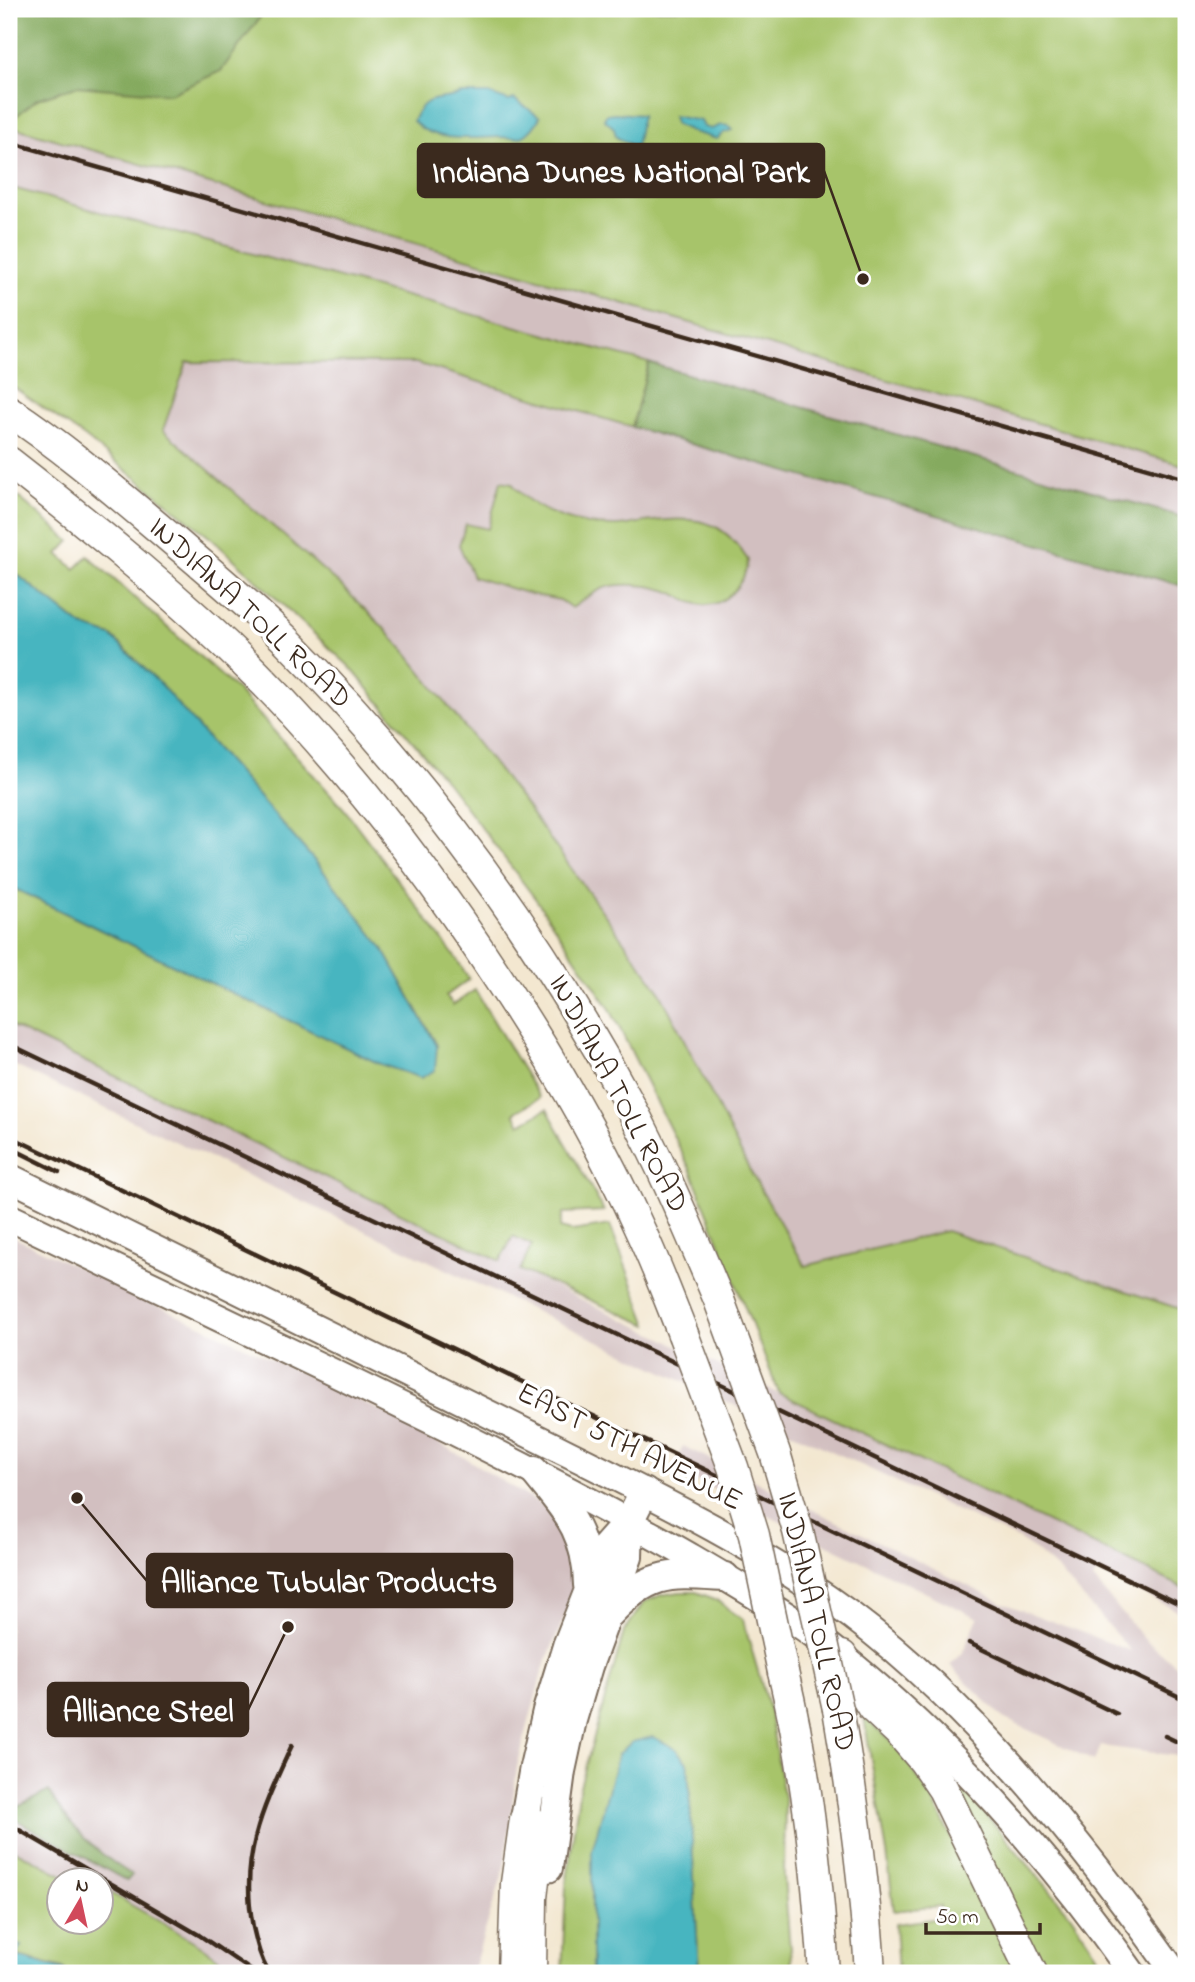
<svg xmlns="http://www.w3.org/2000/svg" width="1195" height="1982" font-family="'Indie Flower',sans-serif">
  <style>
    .industrial { fill: #d2bfc0 }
    .green { fill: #a7c46b; stroke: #717744; stroke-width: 2 }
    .forest { fill: #85aa5f; stroke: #606a3e; stroke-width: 2 }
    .water { fill: #47b5c0; stroke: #41706f; stroke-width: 2 }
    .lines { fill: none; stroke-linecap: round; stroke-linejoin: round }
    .primary-casing { stroke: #7b6c5c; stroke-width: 30 }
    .trunk-casing { stroke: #7b6c5c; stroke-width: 32 }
    .motorway-casing { stroke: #7b6c5c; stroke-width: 33 }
    .primary { stroke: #fff; stroke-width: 26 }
    .trunk { stroke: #fff; stroke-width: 28 }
    .motorway { stroke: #fff; stroke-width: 30 }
    .rail { stroke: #3b2a1e; stroke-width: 4.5 }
    .motorway-bridge-casing { stroke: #7b6c5c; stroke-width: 33; stroke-linecap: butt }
    .motorway-bridge { stroke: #fff; stroke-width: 30 }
    .labels { text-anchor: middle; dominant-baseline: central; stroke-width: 7; stroke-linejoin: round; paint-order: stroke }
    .street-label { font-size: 30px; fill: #3b2a1e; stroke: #fff }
    .leader { fill: none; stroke: #3b2a1e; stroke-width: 2.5 }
    .callout-dot { fill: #3b2a1e; stroke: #fff; stroke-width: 2.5 }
    .callout { fill: #3b2a1e; stroke: #3b2a1e; stroke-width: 2.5 }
    .callout-label { font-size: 32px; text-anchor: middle; font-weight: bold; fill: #fff }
  </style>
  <rect width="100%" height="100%" fill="#fff"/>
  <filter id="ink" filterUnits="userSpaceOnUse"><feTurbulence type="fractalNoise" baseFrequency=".0143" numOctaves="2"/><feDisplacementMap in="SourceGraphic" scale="14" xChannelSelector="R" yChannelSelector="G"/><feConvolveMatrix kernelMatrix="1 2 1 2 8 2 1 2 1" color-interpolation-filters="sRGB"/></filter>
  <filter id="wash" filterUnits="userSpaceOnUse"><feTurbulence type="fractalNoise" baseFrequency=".00686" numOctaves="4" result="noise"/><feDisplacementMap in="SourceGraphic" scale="28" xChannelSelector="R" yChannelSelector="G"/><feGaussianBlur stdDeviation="1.57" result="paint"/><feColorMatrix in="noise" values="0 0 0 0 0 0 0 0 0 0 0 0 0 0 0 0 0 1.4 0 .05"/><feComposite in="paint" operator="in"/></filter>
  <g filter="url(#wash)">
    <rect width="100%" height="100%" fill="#f3e7d0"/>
    <path class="industrial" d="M9 126 1186 466V518L649 363 9 187Z
      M187 362 416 363 632 427 1186 587V1311L946 1231 806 1267 749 1169 659 990 524 803 408 655 382 626 339 584 163 430Z
      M9 1025 500 1261 512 1236 532 1245 520 1270 1186 1589V1615L1097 1572 1093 1579 1145 1640 1186 1673V1757L1101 1746 1094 1761 1003 1718 950 1665 962 1654 978 1618 672 1469 683 1446 1003 1603 1131 1651 1059 1571 1035 1550 1018 1539 9 1063Z
      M9 1235 382 1411 465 1458 543 1506 567 1529 578 1556 574 1593 542 1672 517 1767 504 1869 472 1973H289L280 1968H276L279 1973H239L102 1899V1881L67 1880 9 1849Z"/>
    <path class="green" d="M9 9H1186V466L9 126Z
      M9 187 649 363 632 427 416 363 187 362 163 430 339 584 382 626 408 655 524 803 659 990 749 1169 805 1266 946 1231 1186 1311V1589L779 1393 691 1171 610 1009 537 901 446 781 350 667 213 540 86 438 9 384Z
      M501 481 512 483C534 514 582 527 618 526 627 526 636 523 645 522 665 519 696 517 714 526 730 534 738 546 748 560 746 583 724 610 698 604 688 602 678 595 668 591 653 586 637 584 620 585 602 585 587 597 572 608L560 600 530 594 473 577 459 545 466 524 488 529Z
      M9 489 70 541 58 554 75 569 88 556 236 689 345 810 456 958 469 979 446 996 453 1005 475 990 540 1098 514 1113 520 1124 547 1109 604 1211 563 1213 560 1228 572 1231 610 1225 648 1325 520 1270 532 1245 513 1236 500 1261 9 1025V886L380 1064 437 1045 382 947 320 867 160 684 112 636 82 626 9 568Z
      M680 1592H696L715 1599 743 1620 769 1709 785 1803 784 1877 792 1973H699L688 1764 592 1851V1973H562L566 1886 580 1786 624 1632 644 1602 661 1595Z
      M864 1718 891 1740 931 1796 1017 1973H898L895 1924 941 1918 940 1906 894 1911 887 1853Z
      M953 1784 961 1785 1069 1913 1110 1973H1042Z
      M9 1847 72 1880 60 1881V1923H102V1888L200 1945 239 1973H67L63 1968 15 1955 21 1946 9 1943Z"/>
    <path class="forest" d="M9 9H266L221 71 170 94 76 86 37 99 9 122Z
      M649 363 1186 518V587L632 427Z
      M49 1791C69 1828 97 1853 132 1875L127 1881 9 1816V1811Z"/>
    <path class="water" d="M461 94H489L509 101 514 99 540 117C537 124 529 134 521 137 516 139 505 137 499 137 471 138 433 143 413 121 426 91 439 103 461 94Z
      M615 113 642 115 636 147 616 137 614 128 604 119 607 114Z
      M673 116 701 121 704 127 711 129 721 125 729 126 732 130 723 133 717 139 693 132 675 124Z
      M9 568 82 626 111 636 160 684 320 867 382 947 437 1046 435 1070 421 1078 380 1064 9 886Z
      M653 1737 675 1748 688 1764 699 1973H592V1851L618 1754 632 1742Z
      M9 1943 22 1946 15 1956 63 1969 67 1973H9Z"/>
  </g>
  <g filter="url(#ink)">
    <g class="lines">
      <g class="primary-casing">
        <path id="primary" d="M9 1177C175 1258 341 1340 507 1423 624 1482 746 1537 852 1616 976 1709 1086 1848 1175 1973
          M9 1217C156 1287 304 1358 451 1430 531 1470 611 1511 689 1556 742 1587 797 1619 844 1658 955 1749 1050 1857 1132 1973"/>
      </g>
      <g class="trunk-casing">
        <path id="trunk" d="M534 1471C566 1511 587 1531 588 1585
          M609 1614C651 1570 669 1574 725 1577
          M525 1819 534 1767 547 1711 567 1646 606 1547 629 1521 644 1492
          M548 1868 561 1771 572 1720 588 1666 628 1557 629 1521"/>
      </g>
      <g class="motorway-casing">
        <path id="motorway" d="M9 411C64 447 118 494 168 536 208 570 249 604 286 640 421 775 536 932 627 1100 662 1165 690 1232 719 1300
          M9 462C95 529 178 597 256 674 348 767 428 871 500 981 552 1060 601 1143 640 1230 656 1264 669 1299 683 1334
          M842 1656 872 1707 901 1734 924 1761 943 1789 1032 1973
          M783 1672C807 1771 817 1871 824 1973
          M838 1709C853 1797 865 1884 870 1973
          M513 1973 516 1883 525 1819 537 1825 539 1836 532 1898 531 1973"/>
      </g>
      <use href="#primary" class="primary"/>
      <use href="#trunk" class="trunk"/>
      <use href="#motorway" class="motorway"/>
      <path class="rail" d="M9 142 1186 479
        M9 1044 1186 1607
        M9 1136 1186 1700
        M9 1147 59 1172
        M969 1643 1117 1714
        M1165 1736 1186 1746
        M9 1824 199 1935 255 1973
        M269 1973C260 1958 257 1944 253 1927 239 1856 263 1808 292 1745"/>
      <g class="motorway-bridge-casing">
        <path id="motorway-bridge" d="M719 1300 775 1453 798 1531 838 1709
          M683 1334 733 1467 754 1535 783 1672"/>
      </g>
      <use href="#motorway-bridge" class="motorway-bridge"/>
    </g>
  </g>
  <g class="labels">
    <g class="street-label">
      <text transform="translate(249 614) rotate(43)">INDIANA TOLL ROAD</text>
      <text transform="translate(617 1094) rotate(62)">INDIANA TOLL ROAD</text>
      <text transform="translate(629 1448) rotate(27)">EAST 5TH AVENUE</text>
      <text transform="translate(815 1622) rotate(77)">INDIANA TOLL ROAD</text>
    </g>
  </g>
  <path class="leader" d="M863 279L824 171M77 1498L147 1581M288 1627L248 1710"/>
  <g class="callout-dot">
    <circle cx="863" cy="279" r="7"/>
    <circle cx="77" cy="1498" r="7"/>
    <circle cx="288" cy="1627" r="7"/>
  </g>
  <g class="callout">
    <rect x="418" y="144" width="406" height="53" rx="7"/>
    <rect x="147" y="1554" width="365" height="53" rx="7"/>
    <rect x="48" y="1683" width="200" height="53" rx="7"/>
  </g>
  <g class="callout-label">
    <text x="621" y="182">Indiana Dunes National Park</text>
    <text x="329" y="1592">Alliance Tubular Products</text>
    <text x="148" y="1721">Alliance Steel</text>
  </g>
  <rect width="1195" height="1982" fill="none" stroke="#fff" stroke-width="35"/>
  <g transform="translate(80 1901) rotate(9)"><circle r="33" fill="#ffffff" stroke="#b1aaa5" stroke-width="2"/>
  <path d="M0-5L12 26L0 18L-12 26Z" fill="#d1495b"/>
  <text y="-10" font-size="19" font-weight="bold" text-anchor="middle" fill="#3b2a1e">N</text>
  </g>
  <path d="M926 1923v10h114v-10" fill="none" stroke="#3b2a1e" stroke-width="3.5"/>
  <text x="936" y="1923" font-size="21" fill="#3b2a1e" stroke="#ffffff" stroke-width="5" paint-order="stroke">50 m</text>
</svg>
